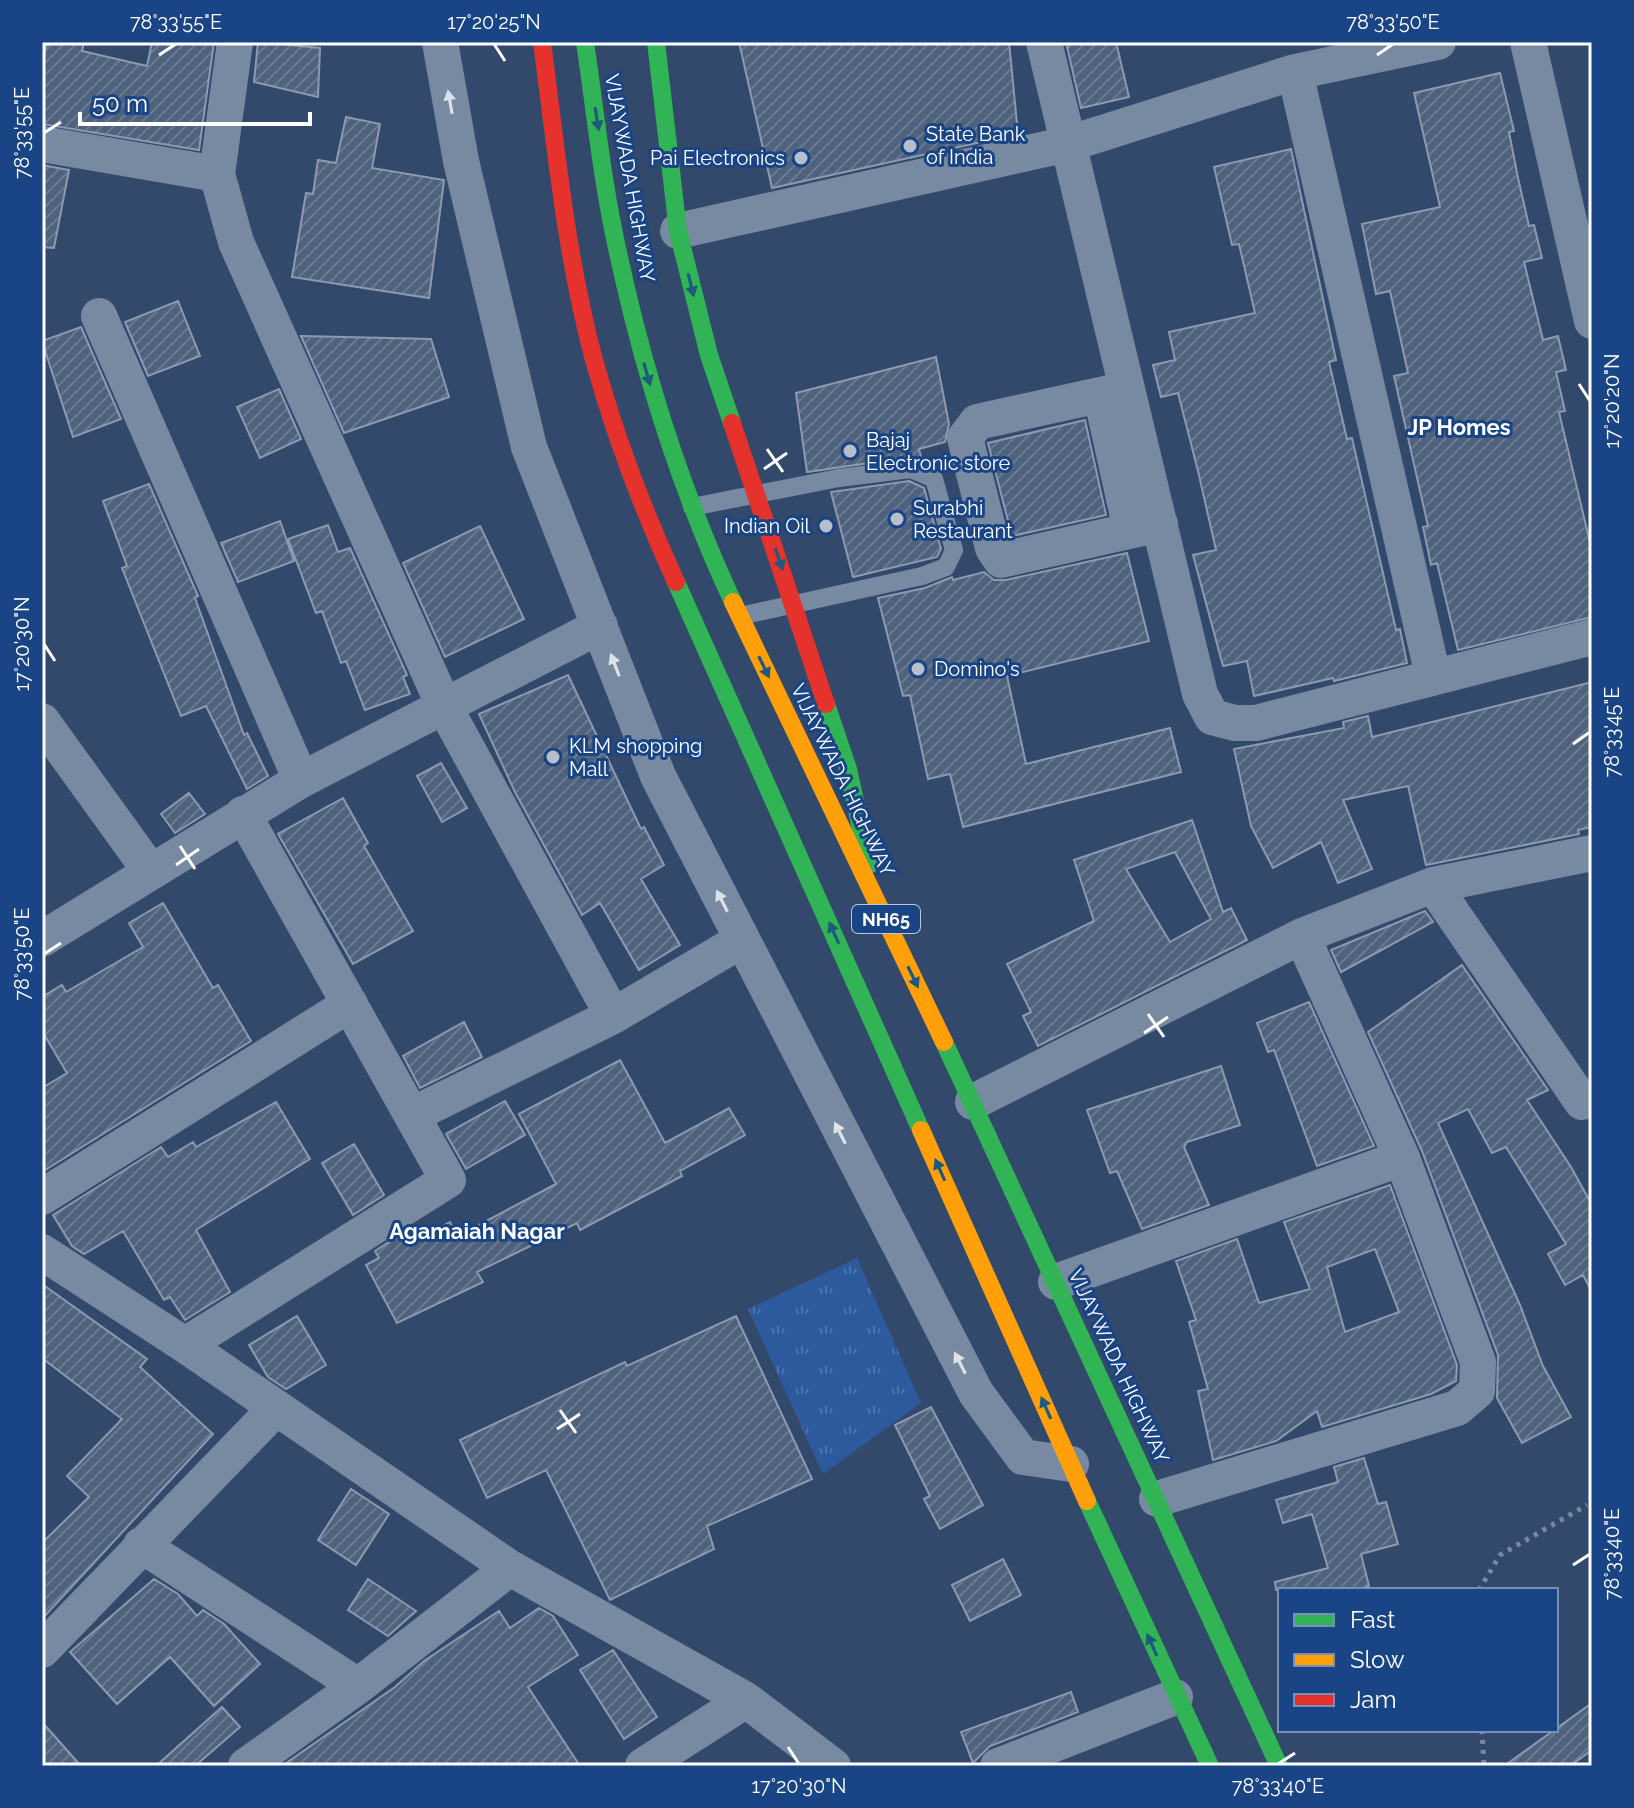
<svg xmlns="http://www.w3.org/2000/svg" width="1634" height="1808" font-family="Raleway,sans-serif">
  <style>
    .grass { fill: url(#grass-tufts) }
    .building { fill: url(#building-hatch); stroke: #8c9ab0; stroke-width: 2; fill-rule: evenodd }
    .lines { fill: none; stroke-linecap: round; stroke-linejoin: round }
    .path { stroke: #7889a2; stroke-width: 5; stroke-dasharray: 4 6; stroke-linecap: butt }
    .lane { stroke: #7889a2; stroke-width: 18 }
    .street { stroke: #7889a2; stroke-width: 36 }
    .fast { stroke: #30b455; stroke-width: 18 }
    .slow { stroke: #ff9f0a; stroke-width: 18 }
    .jam { stroke: #e5322d; stroke-width: 18 }
    .oneway { fill: #dde2e8 }
    .oneway2 { fill: #1e5a7b }
    .ticks { fill: none; stroke: #fff; stroke-width: 3 }
    .poi-dot { fill: #b7bfcc; stroke: #194485; stroke-width: 3 }
    .labels { text-anchor: middle; dominant-baseline: central; stroke-width: 6; stroke-linejoin: round; paint-order: stroke }
    .shield { fill: #194485; stroke: #bac7da; stroke-width: 2 }
    .shield-label { font-size: 18px; font-weight: bold; fill: #fff }
    .poi-label { font-size: 20px; fill: #fff; stroke: #194485; text-anchor: start }
    .street-label { font-size: 20px; fill: #fff; stroke: #194485 }
    .neighbourhood-label { font-size: 22px; font-weight: bold; fill: #fff; stroke: #194485 }
    .neatline { fill: none; stroke: #fff; stroke-width: 3 }
    .ticks-label { font-size: 20px; text-anchor: middle; fill: #fff }
  </style>
  <defs>
    <pattern id="grass-tufts" width="24" height="20" patternUnits="userSpaceOnUse" patternTransform="scale(2)"><rect width="24" height="20" fill="#2d5a9c"/><path d="M3 7l-1-3M5 7V3M7 7l1-3M15 17l-1-3M17 17v-4M19 17l1-3" fill="none" stroke="#4c73ab"/></pattern>
    <pattern id="building-hatch" width="6" height="6" patternUnits="userSpaceOnUse" patternTransform="scale(2)"><rect width="6" height="6" fill="#4e617d"/><path d="M-1 1l2-2M0 6l6-6M5 7l2-2" fill="none" stroke="#697990"/></pattern>
  </defs>
  <rect width="100%" height="100%" fill="#32496c"/>
  <path class="grass" d="M857 1258 921 1403 823 1474 748 1309Z"/>
  <path class="building" d="M47 42H84L82 51 147 66 152 42H214L199 150 42 124V67Z
    M258 42 320 48 318 97 254 82Z
    M739 42H1009L1018 134 772 188Z
    M1066 42H1116L1129 97 1081 108Z
    M1500 73 1514 131 1509 132 1518 178 1529 226 1534 225 1542 258 1524 262 1543 340 1558 336 1566 370 1556 372 1565 411 1559 412 1592 551V617L1458 650 1437 563 1431 565 1423 527 1428 526 1394 376 1408 373 1390 291 1376 294 1362 224 1440 207 1414 93Z
    M346 117 380 124 372 168 444 180 429 298 292 277 306 193 313 194 318 160 336 163Z
    M1291 149 1336 360 1329 362 1347 439 1352 438 1396 630 1400 629 1407 663 1334 681 1333 678 1254 696 1247 661 1223 666 1193 555 1216 550 1198 471 1178 393 1161 397 1153 365 1175 360 1169 332 1255 313 1239 244 1232 245 1214 167Z
    M42 165 69 170 54 248 42 247Z
    M178 301 200 356 148 376 125 322Z
    M81 327 121 419 73 437 42 341Z
    M301 336 431 339 449 397 344 433Z
    M936 357 949 424 945 442 919 449 922 461 910 457 807 472 796 393Z
    M279 389 301 439 260 458 237 407Z
    M1085 420 1106 515 1012 536 988 443Z
    M909 481 924 488 941 549 937 557 853 577 831 492Z
    M149 484 198 596 195 598 244 735 247 733 268 776 247 789 206 706 181 716 122 568 127 566 103 501Z
    M280 521 294 561 238 582 221 543Z
    M328 525 338 552 350 548 407 675 403 677 410 694 365 710 346 661 341 663 322 611 316 613 288 539Z
    M480 526 524 619 445 657 403 563Z
    M1127 553 1149 641 1007 676 1026 764 1170 728 1181 772 963 827 950 774 928 779 910 695 903 696 878 598 925 588 952 577 953 580 984 572 994 580H1006Z
    M568 675 641 829 644 827 664 865 641 879 680 945 639 970 600 903 582 915 515 792 479 714Z
    M1592 682V827L1578 830 1579 834 1426 865 1408 786 1343 800 1372 869 1338 883 1321 842 1273 868 1251 826 1234 749 1344 728 1343 722 1368 716 1372 737Z
    M441 763 467 808 442 822 417 776Z
    M189 793 205 814 175 833 161 814Z
    M343 798 368 843 364 846 413 931 353 964 278 834Z
    M1192 820 1223 912 1231 908 1247 940 1038 1046 1023 1016 1031 1012 1007 964 1094 921 1074 860ZM1175 852 1211 919 1170 942 1126 869Z
    M163 903 213 988 218 985 251 1041 42 1172V1088L67 1073 42 1031V997L62 985 66 992 143 947 129 923Z
    M1425 911 1433 922 1341 972 1331 950Z
    M1462 965 1548 1090 1527 1100 1571 1167 1592 1205V1292L1583 1275 1565 1285 1548 1254 1566 1244 1506 1147 1492 1153 1468 1109 1438 1123 1520 1305 1543 1366 1571 1417 1522 1443 1497 1398 1498 1355 1422 1151 1368 1032Z
    M1309 1002 1374 1146 1317 1166 1274 1050 1268 1052 1257 1023Z
    M464 1022 482 1057 420 1088 403 1056Z
    M620 1060 665 1143 729 1108 745 1135 680 1171 682 1176 580 1230 577 1223 477 1272 483 1282 397 1323 366 1265 379 1258 375 1251 406 1231 412 1243 450 1222 458 1236 556 1184 519 1114Z
    M1221 1066 1240 1125 1187 1142 1184 1147 1209 1205 1142 1229 1117 1171 1110 1173 1087 1110Z
    M505 1101 525 1135 466 1169 446 1134Z
    M276 1102 310 1159 196 1230 230 1292 185 1320 170 1297 164 1300 123 1231 84 1254 72 1246 53 1215 161 1147 168 1157 193 1142 196 1147Z
    M354 1144 384 1195 353 1215 322 1163Z
    M1390 1185 1457 1365 1456 1381 1431 1394 1322 1427 1317 1411 1276 1441 1213 1460 1198 1391 1208 1389 1189 1322 1196 1320 1176 1261 1237 1239 1259 1303 1310 1289 1284 1222ZM1375 1249 1399 1312 1345 1332 1327 1267Z
    M42 1284 147 1359 140 1367 213 1434 42 1619V1543L89 1497 67 1476 122 1419 42 1358Z
    M297 1316 326 1365 286 1389 268 1377 249 1345Z
    M736 1316 812 1479 707 1526 714 1549 610 1600 546 1470 487 1498 460 1440 625 1362 627 1366Z
    M931 1407 983 1505 940 1529 924 1499 930 1496 895 1425Z
    M1364 1458 1378 1504 1386 1502 1398 1544 1361 1554 1369 1586 1356 1590H1276L1275 1582 1328 1568 1312 1514 1283 1523 1276 1500 1338 1482 1334 1467Z
    M351 1489 389 1514 356 1565 318 1540Z
    M1003 1559 1021 1595 970 1621 952 1585Z
    M154 1579 178 1594 197 1616 203 1610 224 1624 260 1664 214 1706 170 1657 117 1704 70 1652Z
    M368 1579 416 1611 388 1636 348 1610Z
    M539 1608 553 1616 578 1655 528 1687 580 1766H282L395 1687 424 1661 499 1611 510 1628Z
    M613 1650 657 1717 624 1739 580 1670Z
    M1071 1692 1078 1712 990 1746 973 1763 961 1732Z
    M1592 1703V1750L1570 1766H1504Z
    M222 1707 240 1727 195 1766H156Z
    M42 1722 81 1766H42Z"/>
  <g class="lines">
    <path class="path" d="M1479 1590 1500 1555 1587 1505
      M1482 1730 1484 1766"/>
    <path class="lane" d="M692 507 839 478 911 469 934 479 954 550 946 567 922 576 740 616"/>
    <path class="street" d="M235 42 217 174 236 242 444 706 613 1016 412 1115
      M440 42 461 161 529 447 658 776 976 1393 1023 1457 1071 1464
      M1044 42 1200 694 1212 717 1235 723H1256L1592 637
      M1528 42 1592 321
      M1295 72 1433 676
      M42 144 217 174
      M678 231 1068 144 1295 72 1438 42
      M99 316 301 780
      M1127 389 977 422 965 438 993 548 1001 560 1160 524
      M1101 395 1131 530
      M42 721 151 872
      M1433 885 1582 1102
      M42 939 301 780 600 626
      M613 1016 742 940
      M973 1102 1302 936 1433 885 1592 853
      M42 1197 350 1004
      M42 1252 185 1345 510 1568 746 1700 833 1766
      M1056 1282 1402 1158
      M185 1345 448 1180 243 814
      M1157 1499 1457 1408 1477 1391 1478 1362 1402 1158 1302 936
      M141 1545 358 1686
      M42 1650 276 1408
      M246 1766 358 1686 510 1568
      M643 1766 746 1700
      M998 1766 1175 1697"/>
    <path class="fast" d="M585 42C595 110 602 180 617 248 643 370 680 489 733 602
      M656 42 678 231 709 355 732 423
      M676 582 921 1130
      M826 704 848 769 869 865
      M944 1042 1279 1766
      M1087 1501 1210 1766"/>
    <path class="slow" d="M733 602 944 1042
      M921 1130 1087 1501"/>
    <path class="jam" d="M542 42C556 148 566 256 594 360 615 436 643 510 676 582
      M732 423 826 704"/>
  </g>
  <defs><path id="oneway-solid" d="M-6-.8H1V-3.2L6.5 0L1 3.2V.8H-6Z" transform="scale(2)"/></defs>
  <g class="oneway">
    <use href="#oneway-solid" transform="translate(450 102) rotate(-100)"/>
    <use href="#oneway-solid" transform="translate(615 665) rotate(-111)"/>
    <use href="#oneway-solid" transform="translate(722 901) rotate(-117)"/>
    <use href="#oneway-solid" transform="translate(840 1133) rotate(-117)"/>
    <use href="#oneway-solid" transform="translate(960 1363) rotate(-117)"/>
  </g>
  <g class="oneway2">
    <use href="#oneway-solid" transform="translate(597 119) rotate(81)"/>
    <use href="#oneway-solid" transform="translate(691 285) rotate(76)"/>
    <use href="#oneway-solid" transform="translate(647 374) rotate(74)"/>
    <use href="#oneway-solid" transform="translate(779 559) rotate(71)"/>
    <use href="#oneway-solid" transform="translate(764 667) rotate(64)"/>
    <use href="#oneway-solid" transform="translate(834 933) rotate(-114)"/>
    <use href="#oneway-solid" transform="translate(913 977) rotate(64)"/>
    <use href="#oneway-solid" transform="translate(940 1170) rotate(-114)"/>
    <use href="#oneway-solid" transform="translate(1046 1408) rotate(-114)"/>
    <use href="#oneway-solid" transform="translate(1152 1645) rotate(-114)"/>
  </g>
  <path class="ticks" d="M494 44 505 61M159 55 176 44M1377 55 1393 44M44 133 61 122M1579 384 1590 401M767 449 783 472M764 469 787 453M44 644 55 661M1573 744 1590 732M180 846 195 869M176 865 199 849M44 954 61 943M1148 1014 1164 1037M1144 1033 1168 1017M560 1410 576 1433M557 1429 580 1414M1573 1565 1590 1554M788 1747 799 1764M1278 1764 1295 1753"/>
  <g class="poi-dot">
    <circle cx="910" cy="146" r="8"/>
    <circle cx="801" cy="158" r="8"/>
    <circle cx="850" cy="451" r="8"/>
    <circle cx="897" cy="519" r="8"/>
    <circle cx="826" cy="526" r="8"/>
    <circle cx="918" cy="669" r="8"/>
    <circle cx="553" cy="757" r="8"/>
  </g>
  <g class="labels">
    <rect class="shield" x="852" y="905" width="68" height="28" rx="6"/>
    <g class="shield-label">
      <text x="886" y="919">NH65</text>
    </g>
    <g class="poi-label">
      <text x="926" y="134">State Bank<tspan x="926" dy="23">of India</tspan></text>
      <text x="785" y="158" text-anchor="end">Pai Electronics</text>
      <text x="866" y="440">Bajaj<tspan x="866" dy="23">Electronic store</tspan></text>
      <text x="913" y="508">Surabhi<tspan x="913" dy="23">Restaurant</tspan></text>
      <text x="810" y="526" text-anchor="end">Indian Oil</text>
      <text x="934" y="669">Domino's</text>
      <text x="569" y="746">KLM shopping<tspan x="569" dy="23">Mall</tspan></text>
    </g>
    <g class="street-label">
      <text transform="translate(630 178) rotate(80)">VIJAYWADA HIGHWAY</text>
      <text transform="translate(843 780) rotate(64)">VIJAYWADA HIGHWAY</text>
      <text transform="translate(1119 1366) rotate(65)">VIJAYWADA HIGHWAY</text>
    </g>
    <g class="neighbourhood-label">
      <text x="1459" y="427">JP Homes</text>
      <text x="477" y="1231">Agamaiah Nagar</text>
    </g>
  </g>
  <rect width="1634" height="1808" fill="none" stroke="#194485" stroke-width="88"/>
  <rect x="1278" y="1588" width="280" height="144" fill="#194485" stroke="#758fb6" stroke-width="2"/>
  <rect x="1294" y="1614" width="40" height="12" fill="#30b455" stroke="#758fb6" stroke-width="2"/>
  <text x="1350" y="1628" font-size="24" fill="#ffffff">Fast</text>
  <rect x="1294" y="1654" width="40" height="12" fill="#ff9f0a" stroke="#758fb6" stroke-width="2"/>
  <text x="1350" y="1668" font-size="24" fill="#ffffff">Slow</text>
  <rect x="1294" y="1694" width="40" height="12" fill="#e5322d" stroke="#758fb6" stroke-width="2"/>
  <text x="1350" y="1708" font-size="24" fill="#ffffff">Jam</text>
  <path d="M80 112v12h230v-12" fill="none" stroke="#ffffff" stroke-width="4"/>
  <text x="92" y="112" font-size="24" fill="#ffffff" stroke="#194485" stroke-width="6" paint-order="stroke">50 m</text>
  <rect x="44" y="44" width="1546" height="1720" class="neatline"/>
  <g class="ticks-label">
    <text x="176" y="29">78°33'55"E</text>
    <text x="494" y="29">17°20'25"N</text>
    <text x="1393" y="29">78°33'50"E</text>
    <text transform="translate(22 133) rotate(-90)" y="7">78°33'55"E</text>
    <text transform="translate(1612 401) rotate(-90)" y="7">17°20'20"N</text>
    <text transform="translate(22 644) rotate(-90)" y="7">17°20'30"N</text>
    <text transform="translate(1612 732) rotate(-90)" y="7">78°33'45"E</text>
    <text transform="translate(22 954) rotate(-90)" y="7">78°33'50"E</text>
    <text transform="translate(1612 1554) rotate(-90)" y="7">78°33'40"E</text>
    <text x="799" y="1793">17°20'30"N</text>
    <text x="1278" y="1793">78°33'40"E</text>
  </g>
</svg>
